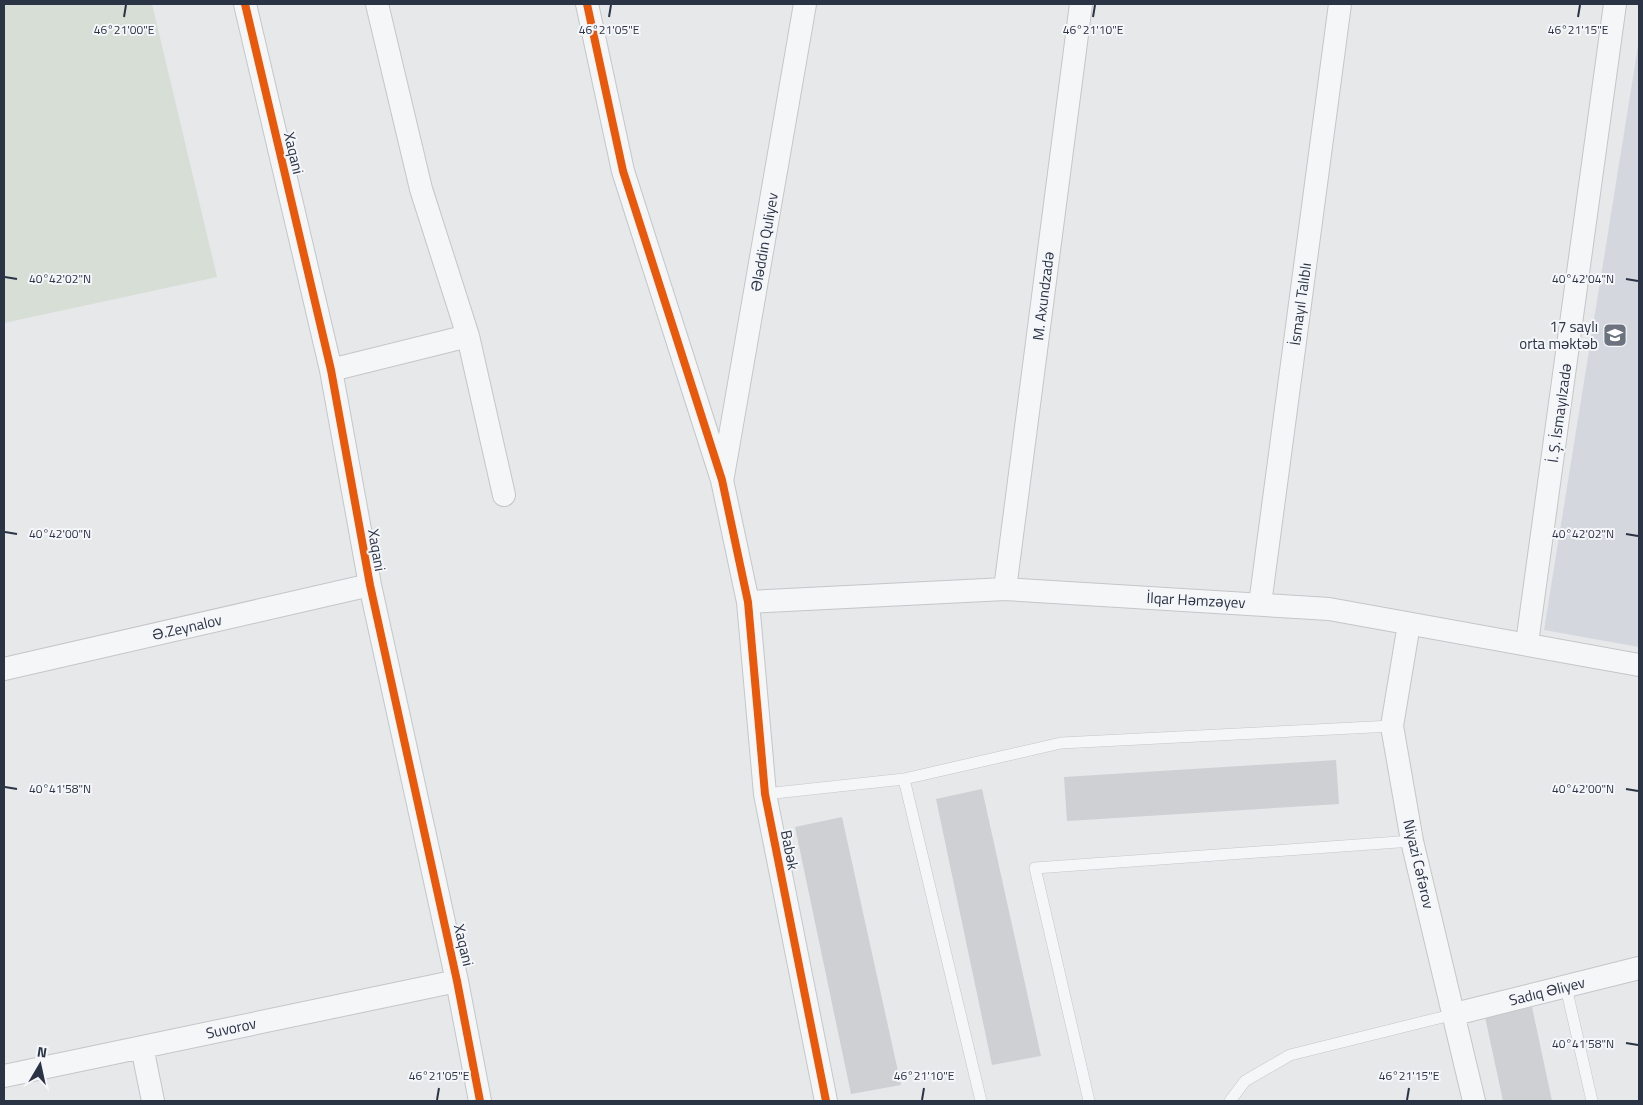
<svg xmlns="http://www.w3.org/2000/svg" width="1643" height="1105" font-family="'Titillium Web',sans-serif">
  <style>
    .built { fill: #d4d7dd }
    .green { fill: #d6ded6 }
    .building { fill: #ced0d3 }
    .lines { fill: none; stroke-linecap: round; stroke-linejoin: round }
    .service-casing { stroke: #c4c6c8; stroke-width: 12 }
    .minor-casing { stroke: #c4c6c8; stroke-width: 24 }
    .service { stroke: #f5f6f7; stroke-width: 11 }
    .minor { stroke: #f5f6f7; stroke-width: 22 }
    .cycleway-casing { stroke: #f4f6f9; stroke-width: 11 }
    .cycleway { stroke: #e8590c; stroke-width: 8 }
    .ticks { fill: none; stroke: #2b3445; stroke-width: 2 }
    .labels { text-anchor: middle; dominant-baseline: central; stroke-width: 4; stroke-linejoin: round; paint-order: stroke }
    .street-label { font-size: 15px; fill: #2b3445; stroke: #f4f6f9 }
    .poi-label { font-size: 15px; fill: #2b3445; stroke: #f4f6f9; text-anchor: end }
    .ticks-label { font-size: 12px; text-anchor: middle; fill: #2b3445; stroke: #f4f6f9; stroke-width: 4; stroke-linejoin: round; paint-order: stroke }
  </style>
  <rect width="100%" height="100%" fill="#e6e8ea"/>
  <path class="built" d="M1639 40V647L1544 630Z"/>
  <path class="green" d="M4 4H152L217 277 4 323Z"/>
  <path class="building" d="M1336 760 1339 804 1067 821 1064 777Z
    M982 789 1041 1056 992 1065 936 799Z
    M842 817 901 1085 851 1094 795 827Z
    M1532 1007 1552 1101H1503L1485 1017Z"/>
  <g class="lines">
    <g class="service-casing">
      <path id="service" d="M904 779 981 1101
        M765 794 904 779 1061 743 1392 726
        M1566 987 1592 1101
        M1089 1101 1035 868 1412 841
        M1230 1101 1245 1081 1290 1055 1455 1014"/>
    </g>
    <g class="minor-casing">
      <path id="minor" d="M245 4 331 370 370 585 457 981 480 1101
        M377 4 421 189 468 336 504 495
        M587 4 623 171 722 480 748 602 765 794 826 1101
        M331 370 468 336
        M723 476 805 4
        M1005 589 1081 4
        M748 602 1005 589 1329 609 1639 665
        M1260 604 1340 4
        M1409 624 1392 726 1412 841 1474 1101
        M1527 643 1615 4
        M4 669 370 585
        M1455 1014 1639 968
        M142 1047 153 1101
        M4 1076 457 981"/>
    </g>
    <use href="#service" class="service"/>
    <use href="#minor" class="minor"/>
    <g class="cycleway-casing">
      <path id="cycleway" d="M245 4 331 370 370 585 457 981 480 1101
        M587 4 623 171 722 480 748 602 765 794 826 1101"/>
    </g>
    <use href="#cycleway" class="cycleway"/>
  </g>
  <path class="ticks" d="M124 17 126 5M609 17 611 5M1093 17 1095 5M1578 17 1580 5M5 277 17 279M1626 279 1638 281M5 532 17 534M1626 534 1638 536M5 787 17 789M1626 789 1638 791M1626 1043 1638 1045M437 1100 439 1088M922 1100 924 1088M1407 1100 1409 1088"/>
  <defs>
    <g id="school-square" transform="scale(1.25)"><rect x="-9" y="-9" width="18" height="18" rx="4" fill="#6c737f" stroke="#f4f6f9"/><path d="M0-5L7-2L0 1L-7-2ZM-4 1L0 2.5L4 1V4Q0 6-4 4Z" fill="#fff"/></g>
  </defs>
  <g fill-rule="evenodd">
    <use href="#school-square" x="1615" y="335"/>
  </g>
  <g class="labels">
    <g class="street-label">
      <text transform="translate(294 153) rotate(77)">Xaqani</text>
      <text transform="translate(764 242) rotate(-80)">Ələddin Quliyev</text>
      <text transform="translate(1043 296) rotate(-83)">M. Axundzadə</text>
      <text transform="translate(1300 304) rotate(-82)">İsmayıl Talıblı</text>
      <text transform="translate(1559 413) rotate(-82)">İ. Ş. İsmayılzadə</text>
      <text transform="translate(377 550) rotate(80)">Xaqani</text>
      <text transform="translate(1196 600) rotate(3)">İlqar Həmzəyev</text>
      <text transform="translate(187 627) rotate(-13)">Ə.Zeynalov</text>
      <text transform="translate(790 850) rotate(79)">Babək</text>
      <text transform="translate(1419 864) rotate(77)">Niyazi Cəfərov</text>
      <text transform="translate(464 945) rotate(77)">Xaqani</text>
      <text transform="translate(1547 991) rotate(-14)">Sadıq Əliyev</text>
      <text transform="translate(231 1028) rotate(-12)">Suvorov</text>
    </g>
    <g class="poi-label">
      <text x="1598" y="326">17 saylı<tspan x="1598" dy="17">orta məktəb</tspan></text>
    </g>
  </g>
  <g class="ticks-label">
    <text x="124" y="34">46°21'00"E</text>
    <text x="609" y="34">46°21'05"E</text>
    <text x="1093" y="34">46°21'10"E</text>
    <text x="1578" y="34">46°21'15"E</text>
    <text x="1583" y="283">40°42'04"N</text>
    <text x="60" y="283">40°42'02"N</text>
    <text x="1583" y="538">40°42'02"N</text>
    <text x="60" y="538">40°42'00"N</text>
    <text x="1583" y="793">40°42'00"N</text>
    <text x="60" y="793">40°41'58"N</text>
    <text x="1583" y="1048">40°41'58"N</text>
    <text x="439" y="1080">46°21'05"E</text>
    <text x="924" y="1080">46°21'10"E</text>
    <text x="1409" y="1080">46°21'15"E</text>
  </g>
  <rect width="1643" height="1105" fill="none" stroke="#2b3445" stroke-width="10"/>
  <g transform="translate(40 1065) rotate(9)" stroke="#f4f6f9" stroke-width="4" paint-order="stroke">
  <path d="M0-4L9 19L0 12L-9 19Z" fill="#2b3445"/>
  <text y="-8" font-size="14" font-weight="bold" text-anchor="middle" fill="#2b3445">N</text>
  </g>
</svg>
